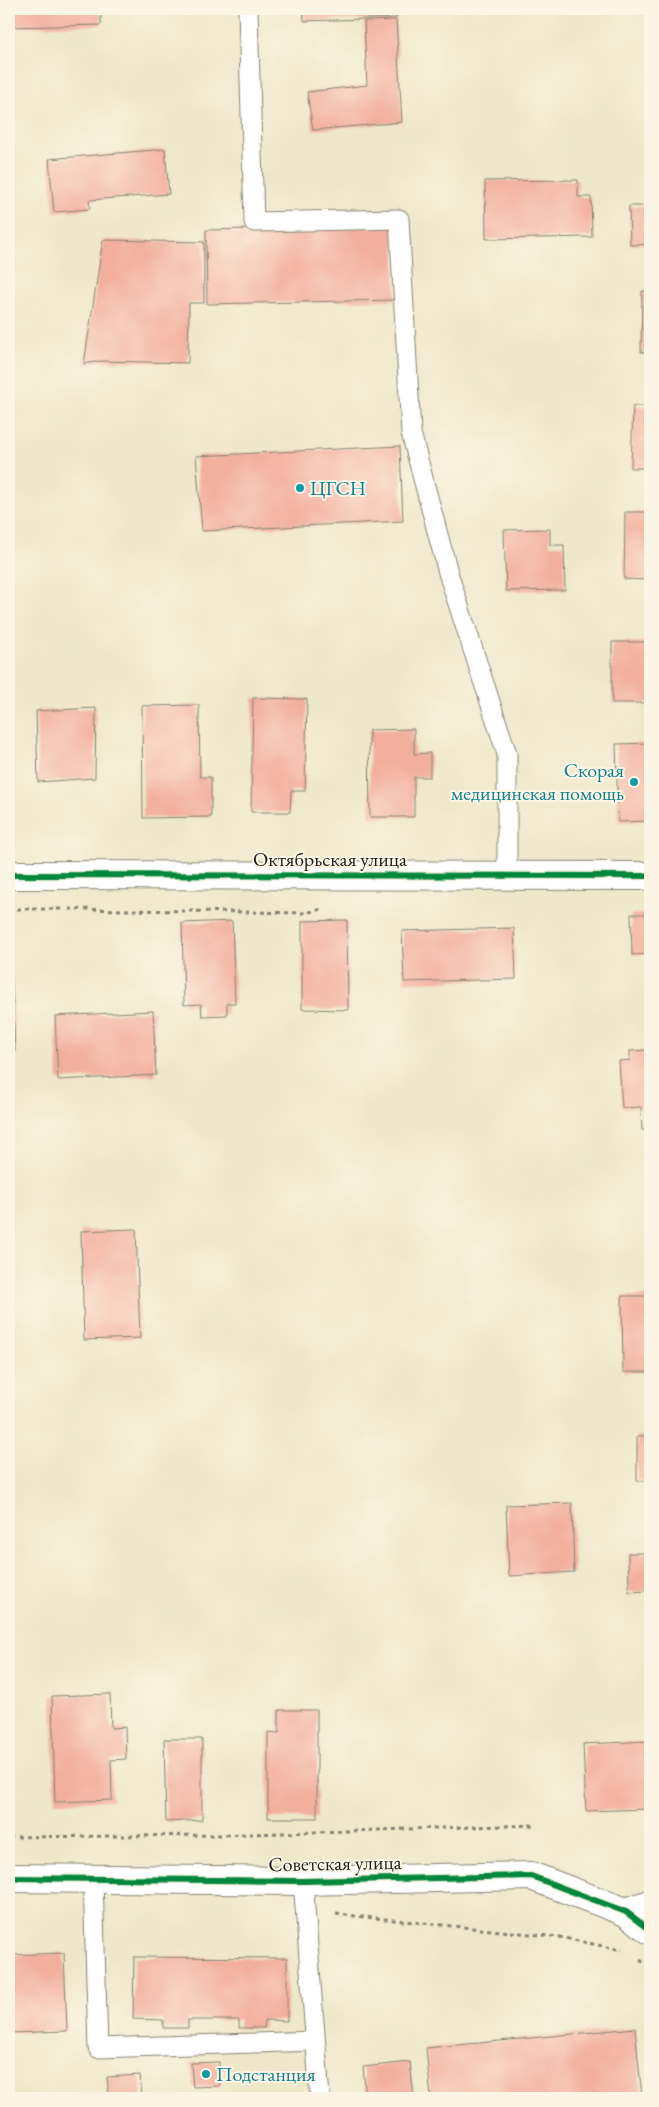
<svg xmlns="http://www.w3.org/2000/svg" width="659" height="2107" font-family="'EB Garamond',serif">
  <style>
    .building { fill: #f3af9e }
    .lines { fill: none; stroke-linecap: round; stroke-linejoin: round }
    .service-casing { stroke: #858272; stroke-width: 21 }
    .minor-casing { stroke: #858272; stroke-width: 30 }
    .tertiary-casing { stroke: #858272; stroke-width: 30 }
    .path { stroke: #858272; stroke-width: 3; stroke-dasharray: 4 4; stroke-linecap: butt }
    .service { stroke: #fff; stroke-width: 19 }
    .minor { stroke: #fff; stroke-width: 28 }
    .tertiary { stroke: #fff; stroke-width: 28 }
    .cycleway-casing { stroke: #fcf5e5; stroke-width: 9 }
    .cycleway { stroke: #00873e; stroke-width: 6 }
    .culture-dot { fill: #0f9aa8; stroke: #fcf5e5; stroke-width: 2 }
    .labels { text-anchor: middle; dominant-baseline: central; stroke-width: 4; stroke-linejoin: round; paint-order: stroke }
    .culture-label { font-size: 20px; fill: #0d838f; stroke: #fcf5e5; text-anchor: start }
    .street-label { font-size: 20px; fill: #1c1c1c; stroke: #fcf5e5 }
  </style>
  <rect width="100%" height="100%" fill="#fcf5e5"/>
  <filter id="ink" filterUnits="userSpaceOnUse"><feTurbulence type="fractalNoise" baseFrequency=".02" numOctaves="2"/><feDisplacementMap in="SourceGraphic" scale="10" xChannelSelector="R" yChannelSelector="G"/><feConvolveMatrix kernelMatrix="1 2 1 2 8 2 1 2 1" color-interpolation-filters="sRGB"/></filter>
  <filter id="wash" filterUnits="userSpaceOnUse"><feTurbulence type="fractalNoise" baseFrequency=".0096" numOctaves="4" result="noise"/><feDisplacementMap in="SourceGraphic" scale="20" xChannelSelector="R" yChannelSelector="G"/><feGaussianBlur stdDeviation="1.12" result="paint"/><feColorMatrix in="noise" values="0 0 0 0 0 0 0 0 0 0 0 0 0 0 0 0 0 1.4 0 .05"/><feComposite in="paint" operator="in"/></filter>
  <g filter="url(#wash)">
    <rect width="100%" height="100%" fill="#eee7c9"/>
    <g id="blocks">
      <path class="building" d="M9 9H101V25L9 27Z
        M303 9H397V18L304 21Z
        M396 20 402 122 313 130 307 92 367 85 364 21Z
        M165 149 169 194 89 200 90 209 54 212 49 159Z
        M578 180V197H591L592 237 486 239 485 181Z
        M629 206H650V244L630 245Z
        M394 226 396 300 207 304 206 230Z
        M103 240 204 242V303H189L188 363 101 361 84 364Z
        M642 291 650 292V353L641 352Z
        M633 406H650V468H631Z
        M400 446 403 521 202 531 196 456Z
        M625 512H650V580L624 579Z
        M550 529V545H564L565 590 506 591 504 530Z
        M612 642H650V703H612Z
        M253 698 307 699 305 791H291L290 812H251Z
        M199 705 200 777H211V817L143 818 142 706Z
        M96 708 95 778 38 782 36 711Z
        M414 729V754L430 753V777H414V817H370L369 730Z
        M650 743V821L618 822 616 744Z
        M631 914H650V954L632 955Z
        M347 920 348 1010 302 1009V921Z
        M232 921 235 1003H227V1015L202 1016 201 1004 184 1005 182 923Z
        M514 928 516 979 404 982 402 931Z
        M9 936H10L15 1052 9 1053Z
        M153 1011 156 1075 58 1080 55 1016Z
        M650 1050V1130H642L641 1107 622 1108 619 1061 630 1060V1051Z
        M648 1207H650V1247H647Z
        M136 1229 140 1338 84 1340 81 1231Z
        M622 1296H650V1372H623Z
        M637 1436H650V1481H637Z
        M572 1503 574 1572 509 1576 506 1505Z
        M628 1553H650V1591L629 1592Z
        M110 1694 111 1728 125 1727 126 1759 111 1760 112 1800 55 1802 52 1696Z
        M279 1710H317V1818H268V1732L279 1733Z
        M164 1739H202V1820L166 1822Z
        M650 1741V1809L586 1811 583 1744Z
        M64 1953 67 2031 9 2033V1955Z
        M134 1957 287 1958V2021L264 2020V2028H239V2020H188V2028H163V2020L133 2019Z
        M635 2028 642 2098H431L426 2048Z
        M219 2062 220 2086 193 2087 191 2063Z
        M410 2062 414 2098H366L363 2067Z
        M140 2075 142 2098H109L107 2077Z"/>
    </g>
  </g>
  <g filter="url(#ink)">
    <use href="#blocks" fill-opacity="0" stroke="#858272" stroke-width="1"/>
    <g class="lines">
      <g class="service-casing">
        <path id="service" d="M248 9 254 222 399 219 411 433 449 576 507 754V875
          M93 1879 98 2048 315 2041
          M303 1881 320 2098"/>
      </g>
      <g class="minor-casing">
        <path id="minor" d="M9 875 650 876
          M626 1912 650 1904"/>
      </g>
      <g class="tertiary-casing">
        <path id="tertiary" d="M9 1878 303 1881 531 1876 626 1912 650 1930"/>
      </g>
      <path class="path" d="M9 909H61
        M69 909 305 913 323 909
        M9 1837 220 1835 534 1825
        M9 1912H17
        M336 1914 559 1937 622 1950
        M640 1960 650 1967"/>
      <use href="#service" class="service"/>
      <use href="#minor" class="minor"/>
      <use href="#tertiary" class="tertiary"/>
      <g class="cycleway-casing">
        <path id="cycleway" d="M9 875 650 876
          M9 1878 303 1881 531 1876 626 1912 650 1930"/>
      </g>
      <use href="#cycleway" class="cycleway"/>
    </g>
  </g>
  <g class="culture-dot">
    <circle cx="300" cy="488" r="5"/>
    <circle cx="634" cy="782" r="5"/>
    <circle cx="206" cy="2074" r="5"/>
  </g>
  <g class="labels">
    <g class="culture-label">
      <text x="310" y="488">ЦГСН</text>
      <text x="624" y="770" text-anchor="end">Скорая<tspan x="624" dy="23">медицинская помощь</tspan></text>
      <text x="216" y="2074">Подстанция</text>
    </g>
    <g class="street-label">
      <text x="330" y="859">Октябрьская улица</text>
      <text transform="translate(335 1863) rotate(-1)">Советская улица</text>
    </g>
  </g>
  <rect width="659" height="2107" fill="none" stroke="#fcf5e5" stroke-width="30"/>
</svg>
